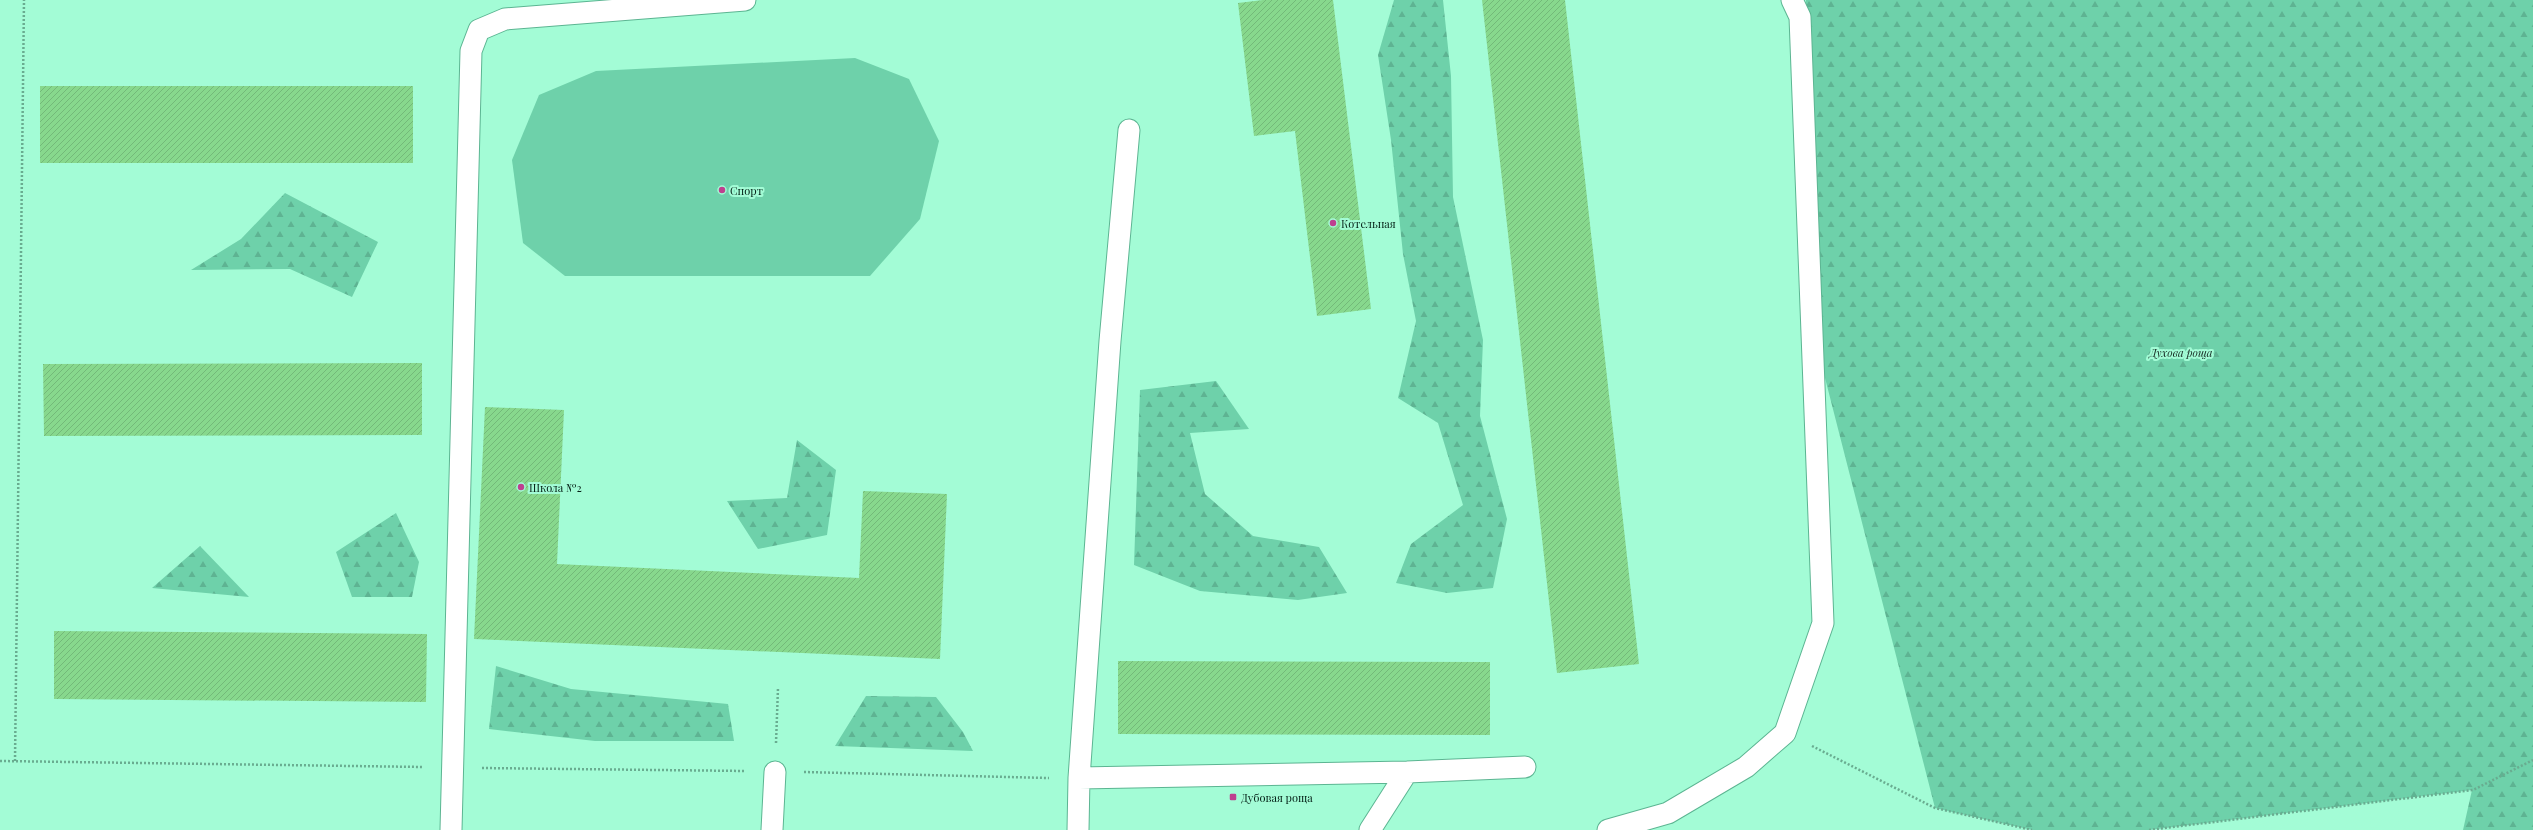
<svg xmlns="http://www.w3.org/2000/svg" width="2533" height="830" font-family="'Playfair Display',serif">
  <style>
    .forest { fill: url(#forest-firs) }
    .park { fill: #6ed1aa }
    .building { fill: url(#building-hatch) }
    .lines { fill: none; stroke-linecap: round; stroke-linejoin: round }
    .lane-casing { stroke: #5cb592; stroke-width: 23 }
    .path { stroke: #69ac90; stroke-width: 2.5; stroke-dasharray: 2 2; stroke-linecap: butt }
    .lane { stroke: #fff; stroke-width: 21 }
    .poi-dot { fill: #be408f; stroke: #a3fcd6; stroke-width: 1.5 }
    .labels { text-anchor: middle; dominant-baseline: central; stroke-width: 4; stroke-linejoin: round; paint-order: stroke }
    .poi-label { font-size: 11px; fill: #042016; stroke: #a3fcd6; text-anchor: start }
    .park-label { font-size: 11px; font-style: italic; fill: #192e26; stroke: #a3fcd6 }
  </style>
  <defs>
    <pattern id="forest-firs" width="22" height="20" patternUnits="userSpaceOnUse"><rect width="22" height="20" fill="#6ed1aa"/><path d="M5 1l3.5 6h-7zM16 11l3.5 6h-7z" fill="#5eb392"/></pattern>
    <pattern id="building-hatch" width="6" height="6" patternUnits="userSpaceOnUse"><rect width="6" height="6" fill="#87d88d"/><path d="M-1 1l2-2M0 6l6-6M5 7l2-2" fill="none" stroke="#73b979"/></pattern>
  </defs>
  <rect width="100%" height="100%" fill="#a3fcd6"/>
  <path class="forest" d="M1394 0H1443L1451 76 1453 197 1483 340 1480 416 1507 519 1493 588 1447 593 1396 583 1411 544 1463 505 1438 423 1398 398 1416 321 1403 254 1391 140 1378 55Z
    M1806 0H2533V830H2463L2472 790 2149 830H2032L1935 808 1813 331Z
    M285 193 378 242 352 297 290 269 191 270 241 239Z
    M1216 381 1249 429 1190 433 1205 494 1253 536 1319 547 1347 593 1298 600 1200 591 1134 565 1140 390Z
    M797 440 836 470 827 535 758 549 727 501 787 498Z
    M396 513 419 562 412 597H352L336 552Z
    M200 546 249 597 152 588Z
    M496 666 571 689 728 704 734 741H595L489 729Z
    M866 696 936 697 963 732 973 751 835 746Z"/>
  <path class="park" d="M855 58 909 79 939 141 920 219 870 276H565L523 243 512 160 539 95 596 71Z"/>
  <path class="building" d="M1263 0H1333L1371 309 1317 316 1295 131 1254 136 1238 3Z
    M1482 0H1565L1639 664 1557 673Z
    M40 86H413V163H40Z
    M422 363V435L44 436 43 364Z
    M485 407 564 410 557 564 859 578 863 491 947 494 940 659 474 639Z
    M54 631 427 634 426 702 54 699Z
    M1118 661 1490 662V735L1118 734Z"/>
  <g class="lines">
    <g class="lane-casing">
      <path id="lane" d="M1079 778 1407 772 1525 767
        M451 830 471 51 479 30 505 19 745 0
        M772 830 775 772
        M1078 830 1079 778 1110 341 1129 130
        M1370 830 1407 772
        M1608 830 1668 813 1746 767 1785 733 1823 623 1800 17 1792 0"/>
    </g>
    <path class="path" d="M776 743 778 688
      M1812 746 1935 808 2032 830
      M0 761 423 767
      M15 761 24 0
      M482 768 745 771
      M804 772 1049 778
      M2149 830 2473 790 2533 760"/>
    <use href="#lane" class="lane"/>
  </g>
  <g class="poi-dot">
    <circle cx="722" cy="190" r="4"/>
    <circle cx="1333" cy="223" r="4"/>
    <circle cx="521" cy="487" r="4"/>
    <rect x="1229" y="793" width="8" height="8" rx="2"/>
  </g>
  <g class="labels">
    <g class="poi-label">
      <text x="730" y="190">Спорт</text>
      <text x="1341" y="223">Котельная</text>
      <text x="529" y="487">Школа №2</text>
      <text x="1241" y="797">Дубовая роща</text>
    </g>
    <g class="park-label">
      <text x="2181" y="352">Духова роща</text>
    </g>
  </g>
</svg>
